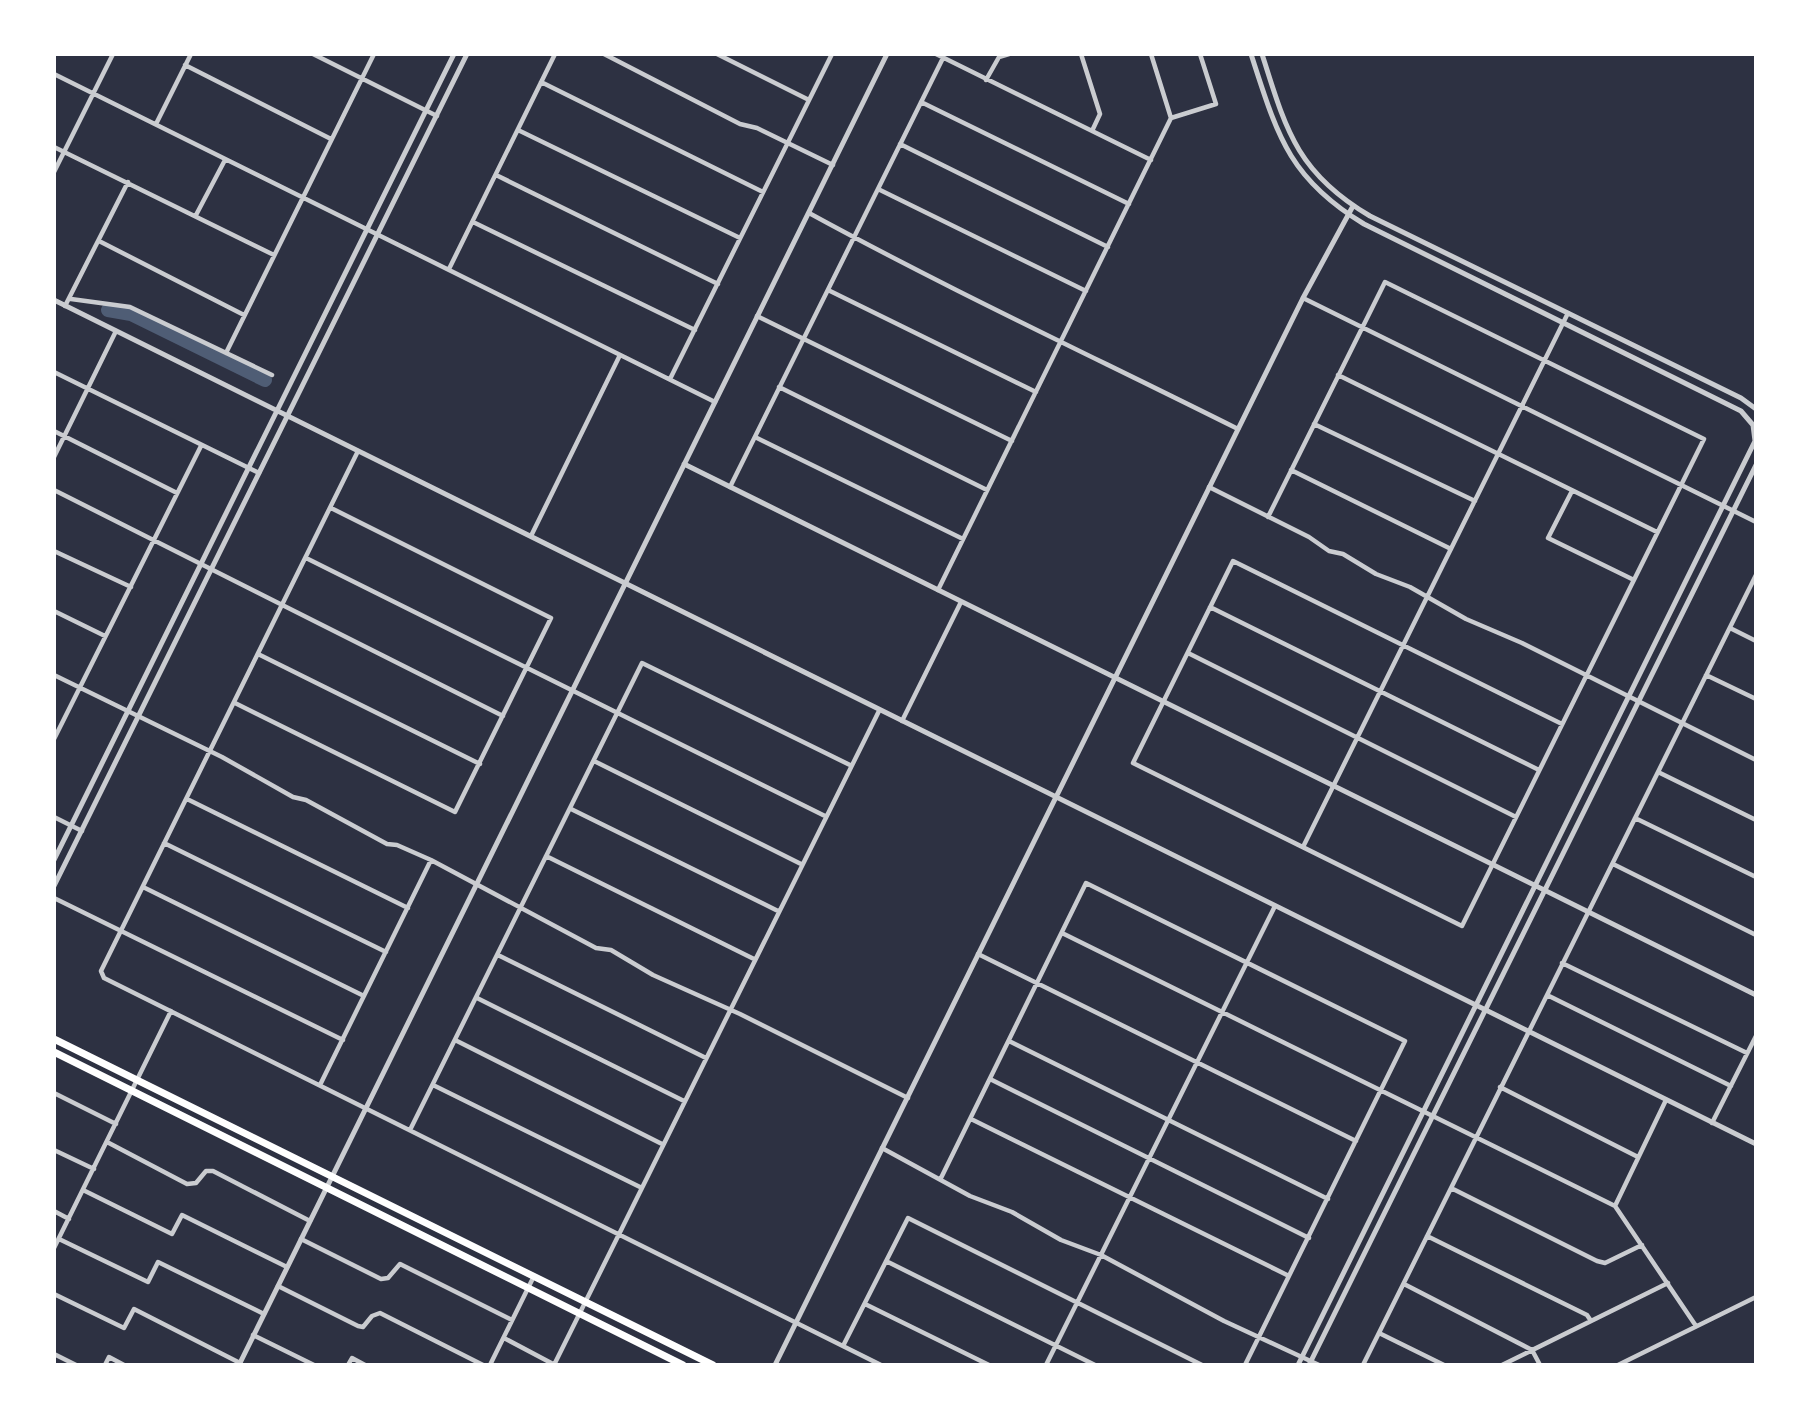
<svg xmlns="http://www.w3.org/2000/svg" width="1810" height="1419" font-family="Arial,sans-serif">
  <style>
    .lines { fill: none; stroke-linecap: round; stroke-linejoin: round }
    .river { stroke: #4f5d75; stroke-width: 14 }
    .minor { stroke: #caccd0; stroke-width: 4.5 }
    .tertiary { stroke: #caccd0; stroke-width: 5 }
    .primary { stroke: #fff; stroke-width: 7 }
  </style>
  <rect width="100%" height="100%" fill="#2d3142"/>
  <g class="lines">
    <path class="river" d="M108 310 131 314 265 380"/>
    <path class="minor" d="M313 54 437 116
      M604 54 740 124 757 128 833 165
      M717 54 809 100
      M936 54 1151 160
      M1081 54 1100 114 1092 131
      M185 65 331 139
      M54 74 715 402
      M986 80 999 57 1009 54
      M541 82 763 192
      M921 102 1129 204
      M1171 118 1216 104 1200 54
      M156 124 191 54
      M518 130 740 238
      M900 144 1108 247
      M54 147 274 255
      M54 172 113 54
      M496 175 718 284
      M878 189 1086 291
      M809 213C950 290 1094 357 1238 429
      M196 215 225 160
      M473 222 695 330
      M99 241 244 315
      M449 269 555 54
      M828 290 1036 392
      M1303 298 1756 522
      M71 299 130 307 272 375
      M65 306 128 182
      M757 316 1012 441
      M226 353 374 54
      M54 372 259 473
      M1338 375 1657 532
      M670 379 832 54
      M779 387 987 490
      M1314 424 1475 501
      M54 431 177 493
      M755 437 963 539
      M358 451 101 971 104 978 881 1365
      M54 457 116 331
      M1291 470 1451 549
      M730 487 943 58
      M1209 487 1309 537 1329 551 1343 554 1376 574 1410 587 1466 619 1522 643 1756 760
      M54 490 503 716
      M1572 491 1548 538 1634 580
      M1268 517 1385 282 1704 439 1462 926 1133 763 1233 561 1562 724
      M531 536 620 355
      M54 551 131 587
      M306 558 825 816
      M938 590 1171 118 1151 54
      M1210 607 1539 770
      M54 611 105 636
      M1730 628 1756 641
      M1188 653 1516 817
      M258 654 480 764
      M54 675 222 757 293 797 306 800 387 844 397 845 431 860 596 948 611 950 653 975 740 1014 908 1098
      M1706 675 1756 699
      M235 703 455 812 551 618 331 508
      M902 721 961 602
      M54 739 201 446
      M594 761 801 864
      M1658 772 1756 820
      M187 799 408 908
      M571 809 778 911
      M54 817 82 831
      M1635 818 1756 877
      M164 843 386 952
      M1303 847 1568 313
      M546 856 754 959
      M1613 864 1756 935
      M143 887 364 996
      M54 898 343 1040
      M1062 933 1615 1206 1696 1326
      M978 954 1356 1141
      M498 955 706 1058
      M1562 963 1747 1053
      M1547 995 1731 1086
      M477 998 684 1101
      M455 1040 662 1144
      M1009 1041 1328 1199
      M990 1079 1309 1238
      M320 1085 431 860
      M433 1085 640 1187
      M1500 1087 1638 1157
      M54 1093 116 1124
      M971 1119 1289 1276
      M1712 1123 1756 1036
      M410 1130 642 663 850 765
      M107 1142 187 1184 196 1183 206 1171H213L310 1221
      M882 1148 970 1196 1012 1212 1061 1240 1101 1255 1224 1321 1319 1365
      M54 1150 94 1169
      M941 1178 1086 883 1405 1041 1245 1365
      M1451 1188 1597 1261 1605 1263 1642 1245
      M83 1190 172 1234 182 1215 287 1267
      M1615 1206 1666 1100
      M54 1211 69 1219
      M1427 1236 1587 1315 1591 1321
      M59 1239 148 1282 158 1262 264 1314
      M301 1239 381 1279 388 1278 400 1264 512 1320
      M54 1248 171 1011
      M886 1261 1095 1365
      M1404 1284 1532 1350 1540 1365
      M278 1286 358 1326 363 1327 372 1316 380 1313 483 1365
      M54 1294 124 1328 134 1309 240 1363
      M865 1304 989 1365
      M1379 1333 1444 1365
      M253 1335 314 1365
      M504 1338 555 1365
      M843 1346 908 1218 1202 1365
      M54 1354 76 1365
      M105 1365 109 1357 124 1365
      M348 1365 352 1358 365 1365
      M490 1365 534 1276
      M554 1365 879 711
      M1046 1365 1275 906
      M1363 1365 1756 575
      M1502 1365 1668 1283
      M1618 1365 1756 1297"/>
    <path class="tertiary" d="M1251 54C1277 134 1288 178 1364 224L1741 411 1753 425 1755 441 1298 1365
      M1262 54C1286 130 1297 173 1370 216L1741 398 1756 409
      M54 300 1756 1144
      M684 464 1756 995
      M54 860 454 54
      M54 886 467 54
      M239 1365 887 54
      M775 1365 1303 298 1353 206
      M1309 1365 1756 465"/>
    <path class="primary" d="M54 1039 713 1365
      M54 1052 683 1365"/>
  </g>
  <rect width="1810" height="1419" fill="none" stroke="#ffffff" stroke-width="112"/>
</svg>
